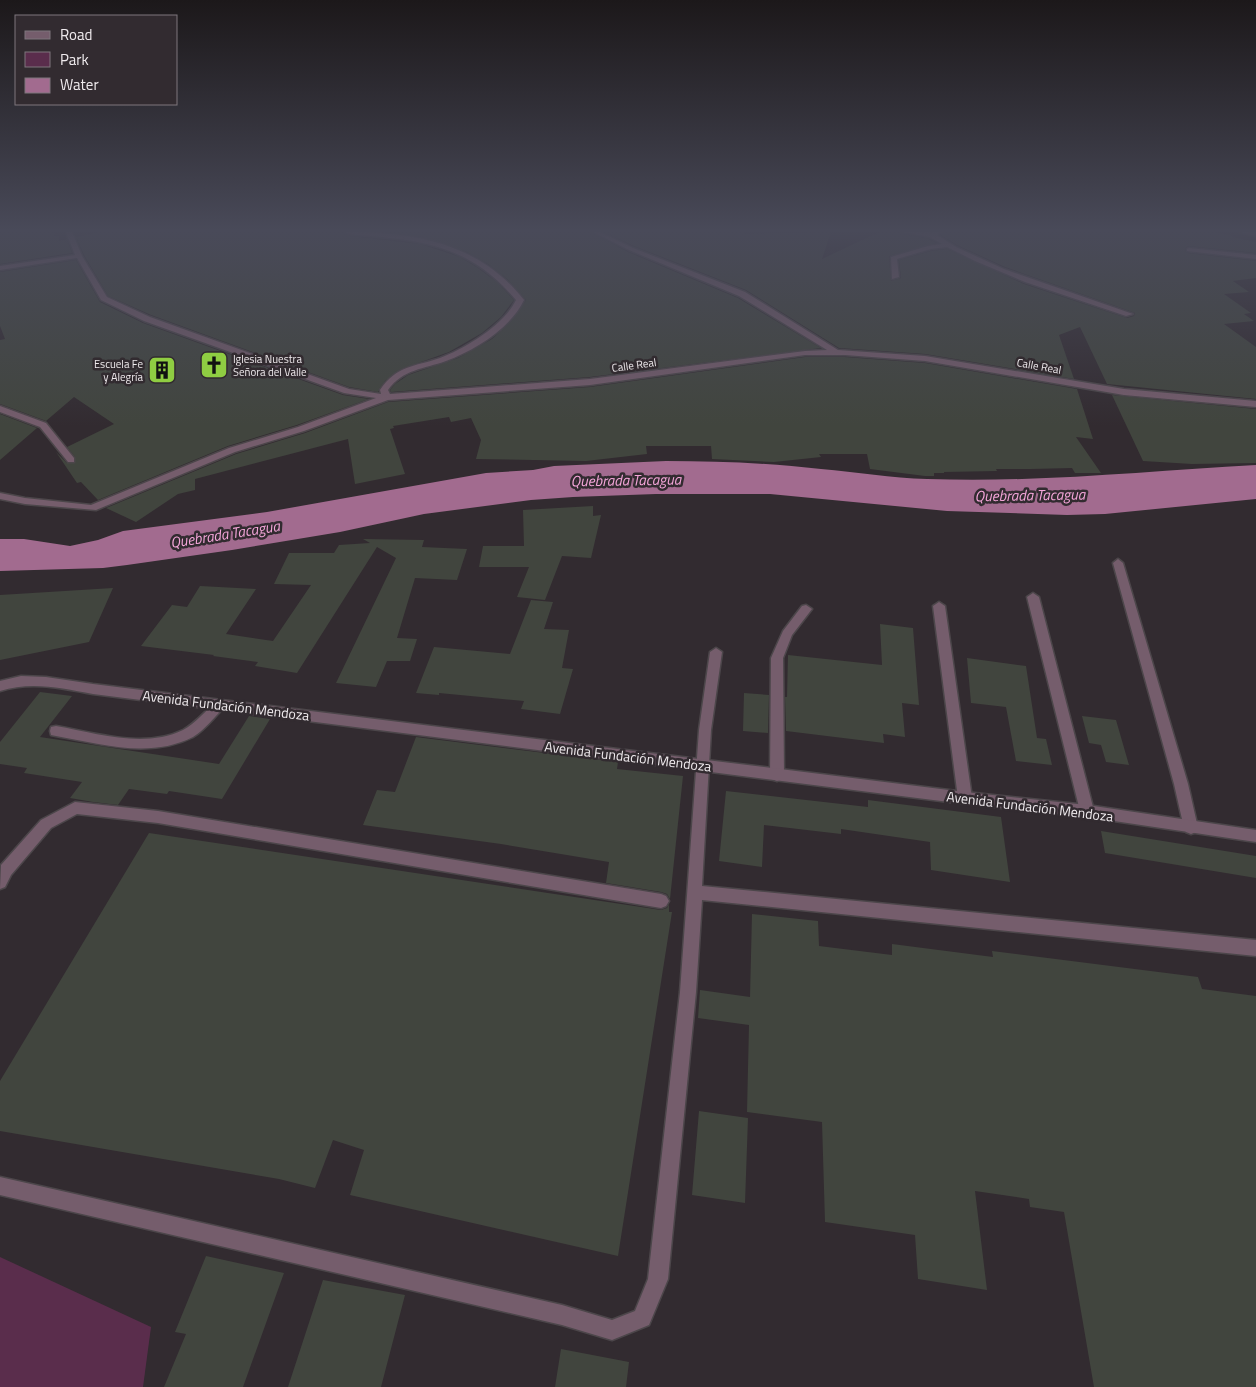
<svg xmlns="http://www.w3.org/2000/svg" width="1256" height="1387" font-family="'Titillium Web',sans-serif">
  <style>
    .green { fill: #5a2d4c }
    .water { fill: #a26b8f }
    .building { fill: #41453e }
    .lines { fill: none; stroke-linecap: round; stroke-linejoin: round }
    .service-casing { stroke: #4c464a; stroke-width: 3 }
    .minor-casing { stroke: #4c464a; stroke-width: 3 }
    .service { fill: #755d6c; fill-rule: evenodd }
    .minor { fill: #755d6c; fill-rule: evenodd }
    .labels { text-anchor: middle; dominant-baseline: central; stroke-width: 5; stroke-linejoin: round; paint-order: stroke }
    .far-poi-label { font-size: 11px; fill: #efeaed; stroke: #322b30; text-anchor: start }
    .far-street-label { font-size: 11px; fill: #efeaed; stroke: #322b30 }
    .street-label { font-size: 14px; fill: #efeaed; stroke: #322b30 }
    .water-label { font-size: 15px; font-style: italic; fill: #f5a6da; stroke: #322b30 }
  </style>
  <rect width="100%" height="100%" fill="#322b30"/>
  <path class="green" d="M0 1257 151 1327 143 1387H0Z"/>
  <path class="water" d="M666 461C718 461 770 463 821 469 857 472 891 478 927 479 1037 483 1146 471 1256 465V499L1105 514 1067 515 947 511 770 494H656L573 497 531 500 424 514 340 532 232 550 127 565 103 568 0 571V539H24L70 546 98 540 123 531 267 512 486 473 533 470 554 466Z"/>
  <path class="building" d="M0 232H54V236H59V241L67 239 72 253 0 264Z
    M100 232H344L349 236 420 244 460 257 478 268 497 282 514 300 501 317 482 333 449 352 399 370 385 381 378 392 349 387 151 315 108 296 84 255 76 237Z
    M383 232H591L628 252 738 298 821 348 590 377 391 392 390 390 395 384 408 375 458 358 492 339 511 321 526 300 507 279 488 264 467 252 421 237Z
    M604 232H744V234L831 232 822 259 879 232H901L903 234 929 239 936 243 889 256 891 281 901 278 899 260 931 251 947 249 1024 284 1127 318 1134 316 1135 313 1005 267 957 245 941 235 944 232H1214L1233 236 1232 237 1256 242V253L1189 246 1186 247 1185 251 1187 253 1256 261V278L1233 281 1249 292 1224 294 1251 313 1244 314 1254 321 1224 324 1256 347V399L1107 384 1080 327 1059 335 1074 379 925 354 839 348 746 290 634 246Z
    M76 260 100 302 143 323 343 395 369 399 297 425 228 446 98 500 81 482 77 483 56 452 67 463H75V457L67 447 114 424 74 397 46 421 0 404V340L5 339 0 326V272Z
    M805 357H845L925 363 1077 389 1093 439 1076 437 1101 473H1075L1072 468 1031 469H996L997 471 944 472V473H934V476H925L870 469 867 454H819L821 457 774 462 712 459 711 446H646L647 454 586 461 476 459 481 440 471 418 451 422 449 417 393 426 394 428 390 429 405 474 355 484 348 439 195 479V490L178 494 136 522 106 508 236 454 305 433 388 402 590 387Z
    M1112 395 1256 409V463L1192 464 1143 461Z
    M0 414 37 428 0 460Z
    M593 506V516L601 515 591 558 562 556 545 600 517 597 529 567H479L483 546H524L523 510Z
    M363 539 424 540 422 547 467 549 457 580 415 578 397 638 417 639 410 661H387L376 687 336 683 396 558 377 547 297 673 255 666 258 662 213 656 214 655 141 646 172 605 187 607 200 586 256 589 226 634 273 641 311 585 274 584 289 553H334L339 545 370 543Z
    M113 588 89 642 0 660V595Z
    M531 600 553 602 544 629 569 630 562 668 573 669 560 714 521 709 524 701 439 693V695L416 693 434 647 510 654Z
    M880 624 913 628 919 705 902 703 905 737 883 734 884 743 786 731 785 697H787L788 655 882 665Z
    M967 658 1026 666 1037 738 1046 739 1052 765 1016 761 1006 707 971 703Z
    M40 692 72 696 40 737 219 764 249 716 270 719 222 799 169 791 167 794 129 789 118 805 93 802 70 798 82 782 24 773 27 768 0 764V742Z
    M744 693 769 695 768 733 743 731Z
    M1082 716 1116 720 1129 765 1106 762 1101 745 1089 743Z
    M416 737 618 762 617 769 683 776 670 899 667 894 661 892 606 883 609 862 501 844 363 825 377 790 395 792Z
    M726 791 868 807V800L1001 817 1010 882 931 870 930 842 841 829V834L764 825 762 867 719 861Z
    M1101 831 1256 856V878L1105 853Z
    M149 833 661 910 667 908 669 904V912H672L618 1256 350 1195 364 1150 333 1140 315 1188 279 1179 0 1131V1081Z
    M752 914 818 921 819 946 892 955V944L993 957 992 951 1198 977 1202 989 1256 996V1387H1094L1064 1212 1030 1207 1029 1199 975 1191 987 1290 918 1279 915 1235 825 1222 822 1122 747 1112 749 1025 698 1018 700 990 750 997Z
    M699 1111 748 1118 745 1203 692 1195Z
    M206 1256 284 1273 243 1387H164L186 1334 175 1332Z
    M323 1280 405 1295 381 1387H288Z
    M561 1349 629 1362 626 1387H555Z"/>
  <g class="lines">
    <g class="service-casing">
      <path id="service" d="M1118 559 1123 563 1188 784 1198 828 1196 832 1191 834 1186 832 1184 828 1174 784 1113 563Z
        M1033 593 1039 597 1094 811 1092 815 1087 817 1082 815 1080 811 1027 597Z
        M939 602 945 606 972 798 970 802 965 804 960 802 958 798 933 606Z
        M806 605 812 609 792 635 783 658 784 775 782 779 777 781 772 779 770 775 771 658 783 631 802 606Z
        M716 648 722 652 711 730 702 886 1256 940V956L702 900 696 992 668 1279 649 1325 612 1340 562 1325 0 1195V1177L562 1305 612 1320 635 1311 648 1279 680 992 699 730 710 652Z
        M220 700 224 702 226 705 224 708C214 717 205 730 193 737 150 759 101 744 56 736L51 735 50 731 51 727 56 726C96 733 144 749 183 730 196 723 205 711 216 702Z
        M75 802 158 811 661 894 666 896 669 901 666 906 661 908 158 823 77 814 51 828 11 875 5 887 0 889 1 865 41 820Z"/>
    </g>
    <g class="minor-casing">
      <path id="minor" d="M66 232H72L82 256 107 297 150 317 349 389 381 394 380 390C397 365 414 367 440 358 466 348 504 325 516 300 468 243 419 240 349 234L346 232C415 232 479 243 524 300 510 329 475 350 446 361 424 369 403 369 388 390L390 394 590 379 805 351 827 350 739 296 629 250 593 232H600L633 248 745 292 838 350 925 356 1124 389 1256 401V407L1124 395 925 361 845 355H805L590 385 388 400 304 431 235 452 96 510 25 504 0 499V493L25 498 91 505 229 448 298 427 376 398 344 393 144 321 101 300 77 258 0 270V266L75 255Z
        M903 232H942L937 235 956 247 1004 269 1133 314 1126 316 1025 282 975 261 947 247 931 249 897 259 899 277 892 279 891 257 928 246 942 244 930 237Z
        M1240 232H1256V236Z
        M1189 248 1256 255V259L1187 251V249Z
        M0 406 46 423 74 458V462H68L40 427 0 412Z
        M21 676 46 677 93 684 965 792 1087 805 1256 830V842L1087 817 965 804 93 694C61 688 31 681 0 691V681Z"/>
    </g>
    <use href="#service" class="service"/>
    <use href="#minor" class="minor"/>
  </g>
  <linearGradient id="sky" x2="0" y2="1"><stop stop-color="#1c181a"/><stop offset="0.54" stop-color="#494a59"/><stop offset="1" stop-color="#494a59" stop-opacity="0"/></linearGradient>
  <rect width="1256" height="426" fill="url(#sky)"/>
  <defs>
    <g id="church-square" transform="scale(1.4375)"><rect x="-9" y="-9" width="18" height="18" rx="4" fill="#8fcd42" stroke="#322b30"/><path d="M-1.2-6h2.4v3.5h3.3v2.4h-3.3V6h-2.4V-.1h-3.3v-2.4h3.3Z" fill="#111"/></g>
    <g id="building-square" transform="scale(1.4375)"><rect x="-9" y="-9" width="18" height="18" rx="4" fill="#8fcd42" stroke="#322b30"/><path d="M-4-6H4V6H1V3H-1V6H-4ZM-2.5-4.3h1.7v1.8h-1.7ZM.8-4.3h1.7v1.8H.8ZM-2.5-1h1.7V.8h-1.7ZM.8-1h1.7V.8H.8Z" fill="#111"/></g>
  </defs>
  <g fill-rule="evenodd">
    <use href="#church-square" x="214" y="365"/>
    <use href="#building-square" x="162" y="370"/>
  </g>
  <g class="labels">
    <g class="far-poi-label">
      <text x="233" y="359">Iglesia Nuestra<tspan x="233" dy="13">Señora del Valle</tspan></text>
      <text x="143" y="364" text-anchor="end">Escuela Fe<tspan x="143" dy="13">y Alegría</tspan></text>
    </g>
    <g class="far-street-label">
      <text transform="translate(634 365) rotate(-8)">Calle Real</text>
      <text transform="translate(1039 366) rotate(10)">Calle Real</text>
    </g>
    <g class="street-label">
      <text transform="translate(226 705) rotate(7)">Avenida Fundación Mendoza</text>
      <text transform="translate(628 756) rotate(7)">Avenida Fundación Mendoza</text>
      <text transform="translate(1030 806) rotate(7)">Avenida Fundación Mendoza</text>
    </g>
    <g class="water-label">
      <text transform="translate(626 480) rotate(-1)">Quebrada Tacagua</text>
      <text transform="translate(1030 495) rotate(-1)">Quebrada Tacagua</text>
      <text transform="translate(225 534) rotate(-9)">Quebrada Tacagua</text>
    </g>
  </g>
  <rect x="15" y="15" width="162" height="90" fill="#322b30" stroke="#7e777c"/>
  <rect x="25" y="31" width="25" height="8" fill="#755d6c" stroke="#7e777c"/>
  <text x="60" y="40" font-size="15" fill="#efeaed">Road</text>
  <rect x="25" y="52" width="25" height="15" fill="#5a2d4c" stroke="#7e777c"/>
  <text x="60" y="65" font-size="15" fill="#efeaed">Park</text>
  <rect x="25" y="78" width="25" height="15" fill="#a26b8f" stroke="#7e777c"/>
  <text x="60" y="90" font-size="15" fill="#efeaed">Water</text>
</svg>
